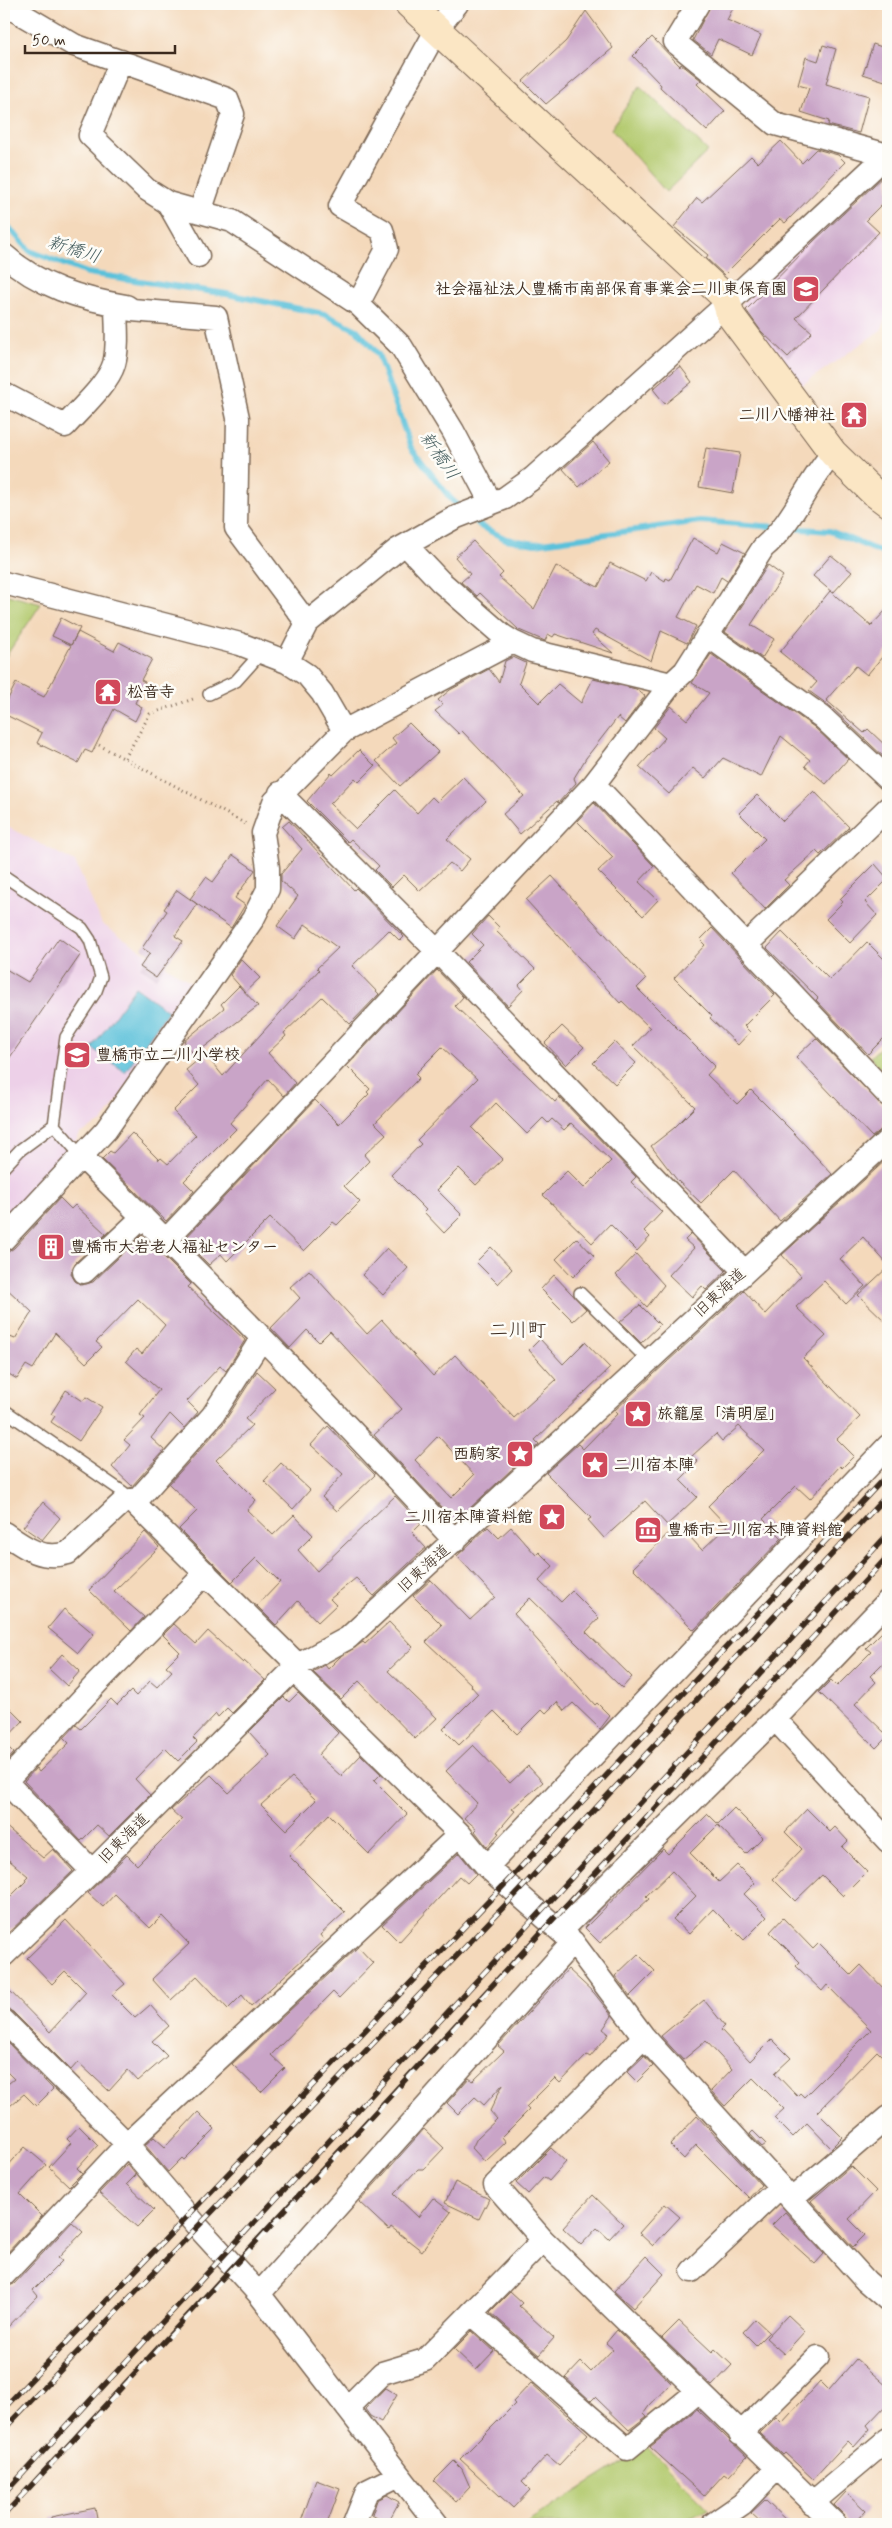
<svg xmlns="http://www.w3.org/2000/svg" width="892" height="2528" font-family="Mynerve,'Klee One',sans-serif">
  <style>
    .built { fill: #edd0e8 }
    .green { fill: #b4ca6f; stroke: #787a46 }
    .water { fill: #5cc1da; stroke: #4c767c }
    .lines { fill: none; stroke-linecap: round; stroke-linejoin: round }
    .stream { stroke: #5cc1da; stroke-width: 6 }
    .building { fill: #c9a4c7; fill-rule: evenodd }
    .lane-casing { stroke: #7c6755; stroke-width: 14 }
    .street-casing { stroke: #7c6755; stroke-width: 25 }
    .secondary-casing { stroke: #7c6755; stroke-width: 30 }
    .path { stroke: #7c6755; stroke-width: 3; stroke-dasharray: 1 4; stroke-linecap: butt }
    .lane { stroke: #fff; stroke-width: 11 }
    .street { stroke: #fff; stroke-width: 22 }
    .secondary { stroke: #fbe6c4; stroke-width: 28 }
    .rail-casing { stroke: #3b2a1e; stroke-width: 5.5 }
    .rail { stroke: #fdfcf7; stroke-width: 4; stroke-dasharray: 11; stroke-linecap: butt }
    .labels { text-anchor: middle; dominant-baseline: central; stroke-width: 5; stroke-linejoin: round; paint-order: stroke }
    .poi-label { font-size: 16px; font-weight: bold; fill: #3b2a1e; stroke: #fdfcf7; text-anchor: start }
    .street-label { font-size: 16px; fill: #3b2a1e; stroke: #fdfcf7 }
    .water-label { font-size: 18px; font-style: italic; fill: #475f60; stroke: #fdfcf7 }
    .quarter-label { font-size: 19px; fill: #3b2a1e; stroke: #fdfcf7 }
  </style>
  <rect width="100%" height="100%" fill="#fdfcf7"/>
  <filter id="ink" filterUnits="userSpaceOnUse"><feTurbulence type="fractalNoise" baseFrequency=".02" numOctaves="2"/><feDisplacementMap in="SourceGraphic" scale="10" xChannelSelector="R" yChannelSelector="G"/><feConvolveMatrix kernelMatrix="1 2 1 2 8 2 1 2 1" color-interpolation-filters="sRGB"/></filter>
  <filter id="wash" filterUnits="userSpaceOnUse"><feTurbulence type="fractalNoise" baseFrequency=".0096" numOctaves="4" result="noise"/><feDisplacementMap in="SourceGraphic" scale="20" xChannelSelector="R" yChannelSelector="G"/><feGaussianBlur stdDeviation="1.12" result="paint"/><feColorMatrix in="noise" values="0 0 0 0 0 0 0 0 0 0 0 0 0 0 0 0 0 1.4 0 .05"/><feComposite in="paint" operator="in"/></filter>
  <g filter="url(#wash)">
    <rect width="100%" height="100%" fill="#f4d9bb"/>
    <path class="built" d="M851 198 888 239V315L881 330 799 387 742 303Z
      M4 825 75 862 102 924 198 987 102 1122 79 1134 67 1159 4 1222Z"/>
    <path class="green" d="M640 86 708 151 666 192 611 129Z
      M4 594 41 604 4 659Z
      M888 1040V1077L870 1057Z
      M647 2447 708 2508 677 2524H525Z"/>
    <path class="water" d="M135 987 168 1011 125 1072 92 1048Z"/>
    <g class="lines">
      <path class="stream" d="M4 222 30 251 87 273 227 294 324 314 357 330 378 354 411 448 451 499 462 509
        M471 517 482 527 506 539 535 544 700 521 775 527
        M787 528 830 531 888 555"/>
    </g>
    <g id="blocks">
      <path class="building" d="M711 4H735L727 20 761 35 752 55 718 39 711 54 693 40Z
        M586 11 613 48 546 104 523 81 566 41Z
        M652 37 680 66 681 64 701 80 697 84 725 111 707 131 660 87 661 85 633 56Z
        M873 44 888 49V82L863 74Z
        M823 45 836 49 826 84 869 96 859 133 828 125 829 121 801 112 809 88 798 85 806 57 818 61Z
        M781 141 802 163 816 149 838 155 845 162 785 223 780 219 724 275 706 258 708 255 674 227 697 198 702 202 751 156 758 163Z
        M888 172V198L866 220 879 232 796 318 812 332 788 357 761 331 746 310 813 242Z
        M680 366 692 382 665 404 653 389Z
        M593 442 609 461 579 487 563 469Z
        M706 448 740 453 733 493 699 487Z
        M693 538 718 552 723 542 745 553 727 581 721 577 713 593 696 584 678 617 696 626 689 640 687 643 661 631 651 661 595 630 592 634 613 653 555 634 553 637 548 634 545 641 519 630 480 593 477 596 461 582 470 574 455 557 473 541 503 573 499 577 534 609 556 566 598 587 610 563 646 581 651 572 665 581 666 578 670 580Z
        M831 555 852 572 833 593 813 576Z
        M768 565 783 576 751 625 774 639 762 658 725 632Z
        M830 591 871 626 888 608V650L867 675 856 666 826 700 864 733 868 729 888 748V761L831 707 809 691 817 682 780 652Z
        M61 618 80 628 71 645 52 636Z
        M78 632 114 651 119 642 152 659 141 680 145 682 135 703 142 707 135 721 114 709 92 753 85 750 78 763 37 743 42 733 4 714V707L16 683 44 697Z
        M711 654 814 727 848 759 826 784 805 766 810 760 781 736 761 777 723 758 705 778 693 768 669 794 639 767 665 738 654 728 671 706 687 720 709 693 692 683Z
        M513 657 526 663 519 683 539 703 558 684 581 703 593 679 636 689 645 696 625 723 618 717 586 758 574 778 576 783 558 803 557 801 520 834 503 814 524 796 462 731 459 734 435 711 443 705 438 700 450 690 489 669 499 682 505 661Z
        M409 723 438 752 400 786 376 761 396 743 392 738Z
        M359 750 375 766 359 782 355 778 330 804 356 829 395 790 417 813 432 797 437 802 463 777 486 801 447 839 470 859 460 871 450 863 420 891 404 875 392 887 375 870 379 866 351 839 348 842 307 801 331 773 333 775Z
        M814 791 849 827 820 855 816 851 784 880 789 885 765 909 731 873 765 839 739 813 757 795 783 821Z
        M594 803 654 866 639 882 658 900 643 916 598 871 613 857 577 821Z
        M289 821 354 890 356 888 404 937 400 941 389 930 352 966 379 994 350 1024 322 997 284 1033 286 1036 268 1053 295 1083 284 1096 268 1079 230 1123 236 1129 184 1181 194 1191 166 1221 102 1159 110 1151 113 1153 132 1133 159 1160 161 1158 168 1164 196 1135 173 1111 199 1085 186 1070 205 1054 223 1076 319 970 317 968 338 948 305 924 295 939 277 926 298 896 281 881V874L302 849 282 827Z
        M233 855 255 870 235 898 245 905 231 928 190 899 206 877 213 882Z
        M875 864 888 879 865 902 877 915 850 943 826 919 843 902 840 899Z
        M552 876 646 979 637 988 715 1066 707 1075 737 1104 751 1090 794 1133 832 1174 780 1221 734 1170 701 1203 677 1180 651 1146 674 1128 695 1107 633 1046 650 1028 622 1001 620 1003 526 900Z
        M177 890 197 904 175 936 183 941 156 978 140 967 150 953 142 948 167 911 164 909Z
        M488 916 499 927 496 931 535 969 519 985 523 990 508 1006 466 962 483 945 472 934Z
        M712 928 775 995 744 1026 750 1032 738 1045 710 1018 712 1016 674 978 705 945 700 940Z
        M782 932 830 980 867 942 888 963V1034L868 1054 816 1000 818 998 767 948Z
        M59 938 81 954 4 1066V968L28 982Z
        M241 959 260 978 245 992 230 975Z
        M437 970 463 997 455 1006 555 1102 559 1097 636 1177 631 1182 662 1212 644 1231 650 1237 637 1251 610 1224 592 1243 543 1195 567 1171 584 1188 611 1161 571 1123 564 1130 552 1119 548 1123 543 1118 527 1134 496 1103 472 1128 503 1159 476 1185 459 1168 437 1190 462 1215 444 1233 424 1212 426 1210 391 1175 421 1144 417 1140 477 1079 442 1047 415 1074 419 1078 375 1123 386 1134 364 1155 369 1161 344 1186 360 1202 337 1225 333 1222 304 1251 270 1218 227 1261 221 1254 209 1265 184 1240 315 1100 339 1124 369 1094 367 1092 370 1089 347 1066Z
        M239 986 258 1006 194 1055 184 1041 224 1008 221 1004Z
        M562 1026 584 1047 566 1065 545 1043Z
        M816 1038 885 1108 883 1128 872 1137 796 1057Z
        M614 1042 636 1063 615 1084 593 1063Z
        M888 1158V1265L863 1237 840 1259 865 1286 846 1304 824 1281 796 1307 826 1336 803 1358 860 1417 837 1439 854 1456 842 1468 840 1466 810 1499 796 1486 763 1519 782 1538 694 1630 633 1568 678 1524 702 1550 727 1526 708 1506 764 1450 739 1426 722 1441 716 1434 692 1456 698 1462 680 1480 697 1497 667 1525 645 1501 604 1538 588 1520 591 1518 546 1473 578 1444 583 1449 618 1413 615 1410 744 1291 765 1314 801 1276 782 1255Z
        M60 1198 71 1209 75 1205 106 1234 75 1263 71 1274 75 1281 81 1285 93 1282 142 1235 191 1284 188 1287 245 1340 226 1371 220 1366 187 1401 198 1412 184 1428 170 1414 151 1438 164 1450 132 1486 112 1467 130 1445 124 1440 145 1418 140 1415 159 1390 126 1361 136 1349 142 1354 165 1325 138 1299 96 1342 102 1347 86 1363 55 1333 33 1369 26 1365 17 1379 4 1371V1347L10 1337 15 1339 32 1312 4 1286V1255L14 1248Z
        M691 1234 726 1271 706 1290 702 1286 692 1297 669 1275 694 1248 685 1240Z
        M577 1238 594 1256 573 1277 556 1259Z
        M491 1247 512 1269 498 1284 476 1262Z
        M387 1248 408 1268 383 1295 362 1275Z
        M636 1254 664 1285 647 1307 616 1275Z
        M888 1267V1324L858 1295Z
        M309 1270 367 1334 382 1320 433 1376 455 1355 514 1418 556 1380 529 1350 540 1339 563 1364 585 1342 610 1368 535 1440 539 1444 455 1522 374 1435 402 1409 330 1331 319 1342 307 1330 290 1348 271 1328 300 1298 290 1287ZM438 1436 474 1475 451 1498 415 1460Z
        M554 1275 586 1309 573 1321 541 1289Z
        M640 1305 660 1325 641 1343 620 1322Z
        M257 1371 275 1388 245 1419 252 1425 216 1460 256 1500 247 1510 273 1535 294 1515 313 1535 298 1550 317 1571 395 1496 421 1524 412 1533 426 1548 422 1551 374 1596 356 1578 330 1599 336 1605 318 1622 298 1601 276 1625 257 1606 280 1582 256 1558 232 1582 179 1529 197 1511 169 1484 223 1424Z
        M66 1390 83 1401 86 1397 102 1407 79 1441 51 1422 55 1416 51 1414Z
        M328 1426 375 1475 337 1511 322 1497 343 1474 311 1445Z
        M281 1463 310 1490 293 1509 264 1481Z
        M43 1502 60 1518 42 1540 23 1527Z
        M488 1527 499 1538 511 1527 536 1555 539 1552 553 1566 539 1581 561 1602 572 1591 599 1618 586 1632 632 1677 622 1688 530 1598 514 1614 595 1705 597 1703 610 1716 600 1729 573 1703 564 1711 557 1702 546 1713 542 1709 517 1734 494 1711 459 1745 443 1729 478 1694 471 1686 472 1685 426 1642 442 1625 413 1596 431 1580 470 1620 495 1597 457 1556Z
        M145 1532 159 1547 114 1591 144 1617 131 1631 89 1590Z
        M64 1609 94 1634 78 1653 48 1628Z
        M389 1622 413 1647 388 1671 437 1718 415 1739 359 1681 341 1699 313 1672 325 1665 328 1669 340 1657 363 1642 365 1644Z
        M174 1624 196 1644 208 1631 243 1663 244 1661 265 1680 232 1713 227 1708 218 1717 216 1714 193 1738 197 1742 178 1761 165 1748 135 1779 150 1795 109 1836 97 1825 81 1841 24 1781 36 1768 39 1772 69 1743 64 1738 76 1725 81 1729 111 1699 117 1705 131 1691 136 1696 150 1681 157 1687 172 1671 166 1666 180 1652 163 1635Z
        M888 1626V1670L882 1664 870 1676 876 1682 855 1704 888 1736 876 1748 819 1692 831 1680 837 1686 871 1652 866 1648Z
        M62 1654 80 1671 67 1686 49 1669Z
        M298 1693 338 1733 318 1755 341 1776 361 1755 381 1774 374 1781 407 1814 369 1854 329 1814 289 1856 345 1912 320 1935 324 1940 251 2006 242 1995 228 2009 197 1976 171 2000 152 1979 189 1944 162 1916 150 1928 115 1894 103 1907 88 1893 127 1855 137 1865 182 1820 171 1810 211 1775 229 1793 270 1755 249 1732 284 1697 289 1702ZM292 1777 316 1800 286 1830 261 1805Z
        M4 1702 23 1721 4 1741Z
        M4 1743 14 1753 4 1764Z
        M473 1745 510 1783 528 1766 543 1782 512 1809 515 1811 497 1832 499 1833 487 1847 475 1831 477 1829 464 1818 477 1803 446 1771Z
        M734 1808 763 1837 746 1854 718 1825 690 1853 719 1882 737 1865 755 1883 744 1894 767 1917 744 1940 713 1909 689 1934 673 1919 696 1896 672 1871 646 1896 649 1899 600 1943 585 1928 663 1849 668 1854 708 1814 718 1824Z
        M807 1809 830 1832 835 1827 848 1841 842 1847 867 1872 843 1896 822 1875 795 1901 773 1879 802 1849 785 1832Z
        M4 1825 43 1858 53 1849 73 1871 4 1937V1903L26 1881 25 1879 28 1876 4 1856Z
        M459 1853 476 1874 467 1883 459 1876 399 1942 382 1925Z
        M783 1918 813 1949 819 1943 851 1975 861 1965 888 1993V2062L877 2051 817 2112 842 2137 831 2148 807 2123 793 2137 774 2118 784 2109 753 2078 725 2106 711 2091 732 2069 706 2041 683 2060 661 2036 704 2000 725 2026 721 2030 750 2061 772 2039 791 2058 775 2073 797 2096 800 2093 804 2097 871 2030 827 1985 822 1991 796 1966 800 1962 770 1932Z
        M66 1920 125 1984 112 1995 135 2018 150 2005 169 2026 152 2041 167 2056 138 2081 128 2070 109 2091 78 2062 71 2070 13 2012 4 2008V1985L50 2032 86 1992 65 1971 52 1984 27 1958Z
        M358 1947 373 1963 339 1998 333 1992 271 2055 285 2068 261 2092 232 2064Z
        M638 1954 655 1971 630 1996 615 1976Z
        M568 1969 594 1993 612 2016 603 2029 609 2034 590 2057 587 2055 560 2083 555 2078 526 2107 529 2110 502 2137 506 2142 485 2162 472 2148 477 2138 497 2119 490 2111 503 2084 484 2105 475 2097 458 2114 447 2103 469 2078 473 2081 504 2051 498 2046Z
        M4 2039 53 2089 36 2106 24 2094 4 2111V2087L14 2079 4 2069Z
        M644 2056 653 2066 637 2082 627 2072Z
        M198 2112 215 2129 184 2160 182 2158 168 2172 145 2145 154 2137 165 2147Z
        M697 2116 761 2185 749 2198 696 2145 684 2159 670 2145Z
        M79 2126 98 2145 77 2168 82 2173 69 2186 49 2167 71 2143 67 2139Z
        M424 2129 444 2148 424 2169H418L394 2194 418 2217 433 2198 451 2212 422 2251 391 2227 389 2230 359 2202Z
        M753 2131 766 2144 762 2147 750 2134Z
        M25 2147 46 2165 20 2194 42 2216 4 2256V2170Z
        M551 2148 566 2162 549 2181 544 2177 528 2194 516 2183Z
        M127 2164 136 2175 127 2184 154 2210 137 2227 99 2193Z
        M851 2166 876 2191 849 2219 865 2235 853 2247 811 2201Z
        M455 2182 489 2199 479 2219 445 2203Z
        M593 2195 623 2224 609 2239 597 2228 581 2245 563 2228Z
        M665 2204 680 2217 653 2246 639 2233Z
        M785 2212 824 2254 815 2264 772 2225Z
        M72 2222 83 2232 58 2258 62 2261 33 2290 38 2296 4 2331V2288L14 2284Z
        M646 2256 664 2274 633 2308 614 2291Z
        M510 2292 522 2303 519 2306 554 2338 539 2355 490 2312Z
        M788 2315 805 2331 784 2354 766 2338Z
        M755 2319 769 2332 756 2345 743 2332Z
        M679 2321 712 2352 715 2349 732 2365 712 2386 662 2338Z
        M617 2330 671 2383 649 2406 644 2413 647 2416 629 2430 595 2397 591 2401 566 2378 581 2362 591 2372 613 2349 606 2343Z
        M472 2331 494 2351 476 2370 454 2349Z
        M856 2359 888 2387V2403L867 2425 870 2429 854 2447 848 2441 813 2479 785 2453 783 2455 760 2433 776 2417 782 2423 820 2381 829 2390Z
        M531 2383 588 2434 559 2465 547 2455 522 2482 530 2490 513 2508 460 2459 515 2404 513 2402Z
        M385 2388 397 2395 381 2422 370 2416 365 2409Z
        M697 2409 747 2457 728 2477 724 2474 704 2496 650 2447Z
        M454 2461 462 2469 470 2487 456 2502 434 2481Z
        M316 2480 340 2489 327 2524H300Z
        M846 2492 866 2511 854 2524H848L844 2515 834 2505Z
        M387 2495 399 2502 387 2524 372 2515 377 2500Z
        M765 2500 790 2524H763L751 2513Z
        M95 2508 98 2524H51V2517Z"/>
    </g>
  </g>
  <g filter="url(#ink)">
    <use href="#blocks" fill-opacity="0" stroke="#7c6755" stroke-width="1"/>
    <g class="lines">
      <g class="lane-casing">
        <path id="lane" d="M209 694 236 681 262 652
          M4 876 82 928 90 940 101 977 96 991 66 1037 54 1125 82 1157
          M4 1167 20 1150 54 1125
          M580 1293 648 1360
          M4 1410 123 1492 131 1500"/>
      </g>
      <g class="street-casing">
        <path id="street" d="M4 4 74 45 227 99 233 114 200 212 232 221 358 304 401 346 453 431 491 503
          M698 4 675 42 775 124 888 155
          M121 61 90 135 146 189 168 203 200 212
          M168 203 198 256
          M4 255C39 286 80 299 126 306L132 310 216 317 238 418 236 528 307 623
          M358 304 387 249 382 230 340 206 437 29 457 4
          M4 394 65 426C80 409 108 384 114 364 119 346 116 323 116 305
          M406 545 440 581 502 635 513 642 532 651 671 684
          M4 583 240 644 287 662 307 675 322 693 344 731 274 802 263 833 268 868V889L253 919 106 1130 4 1239
          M707 635 822 717 888 779
          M287 662 307 623 397 550 454 518 505 498 533 478 728 303 888 154
          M344 731 513 642
          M594 784 888 1095
          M280 793 438 952 744 1271
          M746 945 888 808
          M82 1157C209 1282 334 1410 455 1541
          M167 1239 594 784 671 684 685 671 763 548C793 523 807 482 833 453
          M84 1272 143 1217
          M131 1500 139 1498 213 1415 262 1338
          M4 1533C24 1547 42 1561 68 1553L122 1503 131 1500 298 1665
          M293 1670 460 1834 487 1867 573 1942 644 2037 866 2281 888 2300
          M775 1719 888 1841
          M6 1782 92 1871
          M4 1783 98 1682 206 1573
          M487 1867 888 1446
          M561 1931 775 1719 888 1601
          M4 1955 92 1871 298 1665 348 1638 888 1140
          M4 2021 127 2144 197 2226 259 2294 437 2524
          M644 2037 495 2185 543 2240 835 2524
          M792 2199 888 2117
          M692 2271 780 2187
          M4 2275 127 2144 460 1834
          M259 2294 573 1942
          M471 2313 627 2449 697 2392
          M347 2408 382 2373 425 2360 543 2240
          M740 2434 818 2357
          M812 2503 888 2439
          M354 2524 367 2491 399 2475
          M713 2524 742 2504 776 2469"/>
      </g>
      <g class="secondary-casing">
        <path id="secondary" d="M409 4 725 297 731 316 833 453 872 491 888 503"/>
      </g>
      <path class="path" d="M99 745 246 824
        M125 758 150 714 196 698"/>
      <use href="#lane" class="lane"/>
      <use href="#street" class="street"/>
      <use href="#secondary" class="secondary"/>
      <g class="rail-casing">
        <path id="rail" d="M4 2408 505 1884 888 1474
          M4 2429 516 1894 888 1494
          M4 2494 888 1534
          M4 2515C301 2197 593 1875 888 1556"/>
      </g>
      <use href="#rail" class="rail"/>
    </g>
  </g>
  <defs>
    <g id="school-square" transform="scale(1.4375)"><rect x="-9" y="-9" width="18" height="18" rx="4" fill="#d1495b" stroke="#fdfcf7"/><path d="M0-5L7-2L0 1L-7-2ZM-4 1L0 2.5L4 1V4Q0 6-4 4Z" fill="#fff"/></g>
    <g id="temple-square" transform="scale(1.4375)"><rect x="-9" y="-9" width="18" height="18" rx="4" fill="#d1495b" stroke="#fdfcf7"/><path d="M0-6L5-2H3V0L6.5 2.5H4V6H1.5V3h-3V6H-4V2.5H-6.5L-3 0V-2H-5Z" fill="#fff"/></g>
    <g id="building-square" transform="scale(1.4375)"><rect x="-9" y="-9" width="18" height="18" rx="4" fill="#d1495b" stroke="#fdfcf7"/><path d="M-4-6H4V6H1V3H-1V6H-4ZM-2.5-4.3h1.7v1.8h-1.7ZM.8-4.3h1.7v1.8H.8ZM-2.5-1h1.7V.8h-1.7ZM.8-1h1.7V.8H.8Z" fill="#fff"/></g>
    <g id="sight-square" transform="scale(1.4375)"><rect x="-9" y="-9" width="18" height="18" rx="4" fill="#d1495b" stroke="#fdfcf7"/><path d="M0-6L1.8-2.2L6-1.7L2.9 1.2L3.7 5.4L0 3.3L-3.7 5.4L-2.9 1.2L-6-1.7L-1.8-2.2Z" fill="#fff"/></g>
    <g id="museum-square" transform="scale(1.4375)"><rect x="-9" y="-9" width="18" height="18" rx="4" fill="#d1495b" stroke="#fdfcf7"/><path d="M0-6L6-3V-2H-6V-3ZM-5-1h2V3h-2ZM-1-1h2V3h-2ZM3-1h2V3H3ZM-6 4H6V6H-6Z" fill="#fff"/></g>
  </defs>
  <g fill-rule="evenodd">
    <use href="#school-square" x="806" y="289"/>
    <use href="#temple-square" x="854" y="415"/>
    <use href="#temple-square" x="108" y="692"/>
    <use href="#school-square" x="77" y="1055"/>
    <use href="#building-square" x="51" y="1247"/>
    <use href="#sight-square" x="638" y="1414"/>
    <use href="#sight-square" x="520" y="1454"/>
    <use href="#sight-square" x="595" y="1465"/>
    <use href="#sight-square" x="552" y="1517"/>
    <use href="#museum-square" x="648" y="1530"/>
  </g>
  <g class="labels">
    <g class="poi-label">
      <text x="787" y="289" text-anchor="end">社会福祉法人豊橋市南部保育事業会二川東保育園</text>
      <text x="835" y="415" text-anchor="end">二川八幡神社</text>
      <text x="127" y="692">松音寺</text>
      <text x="96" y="1055">豊橋市立二川小学校</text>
      <text x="70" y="1247">豊橋市大岩老人福祉センター</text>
      <text x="657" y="1414">旅籠屋「清明屋」</text>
      <text x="501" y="1454" text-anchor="end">西駒家</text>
      <text x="614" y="1465">二川宿本陣</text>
      <text x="533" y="1517" text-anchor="end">二川宿本陣資料館</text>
      <text x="667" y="1530">豊橋市二川宿本陣資料館</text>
    </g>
    <g class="street-label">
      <text transform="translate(720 1293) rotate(-43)">旧東海道</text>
      <text transform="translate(424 1569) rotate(-42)">旧東海道</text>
      <text transform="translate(124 1839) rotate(-45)">旧東海道</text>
    </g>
    <g class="water-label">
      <text transform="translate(74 250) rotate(18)">新橋川</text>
      <text transform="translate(439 456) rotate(55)">新橋川</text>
    </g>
    <g class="quarter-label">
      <text x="518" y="1330">二川町</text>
    </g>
  </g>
  <rect width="892" height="2528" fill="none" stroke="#fdfcf7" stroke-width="20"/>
  <path d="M25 45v8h150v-8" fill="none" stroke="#3b2a1e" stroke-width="2.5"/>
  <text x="32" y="45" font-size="15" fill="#3b2a1e" stroke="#fdfcf7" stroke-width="4" paint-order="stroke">50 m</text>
</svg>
